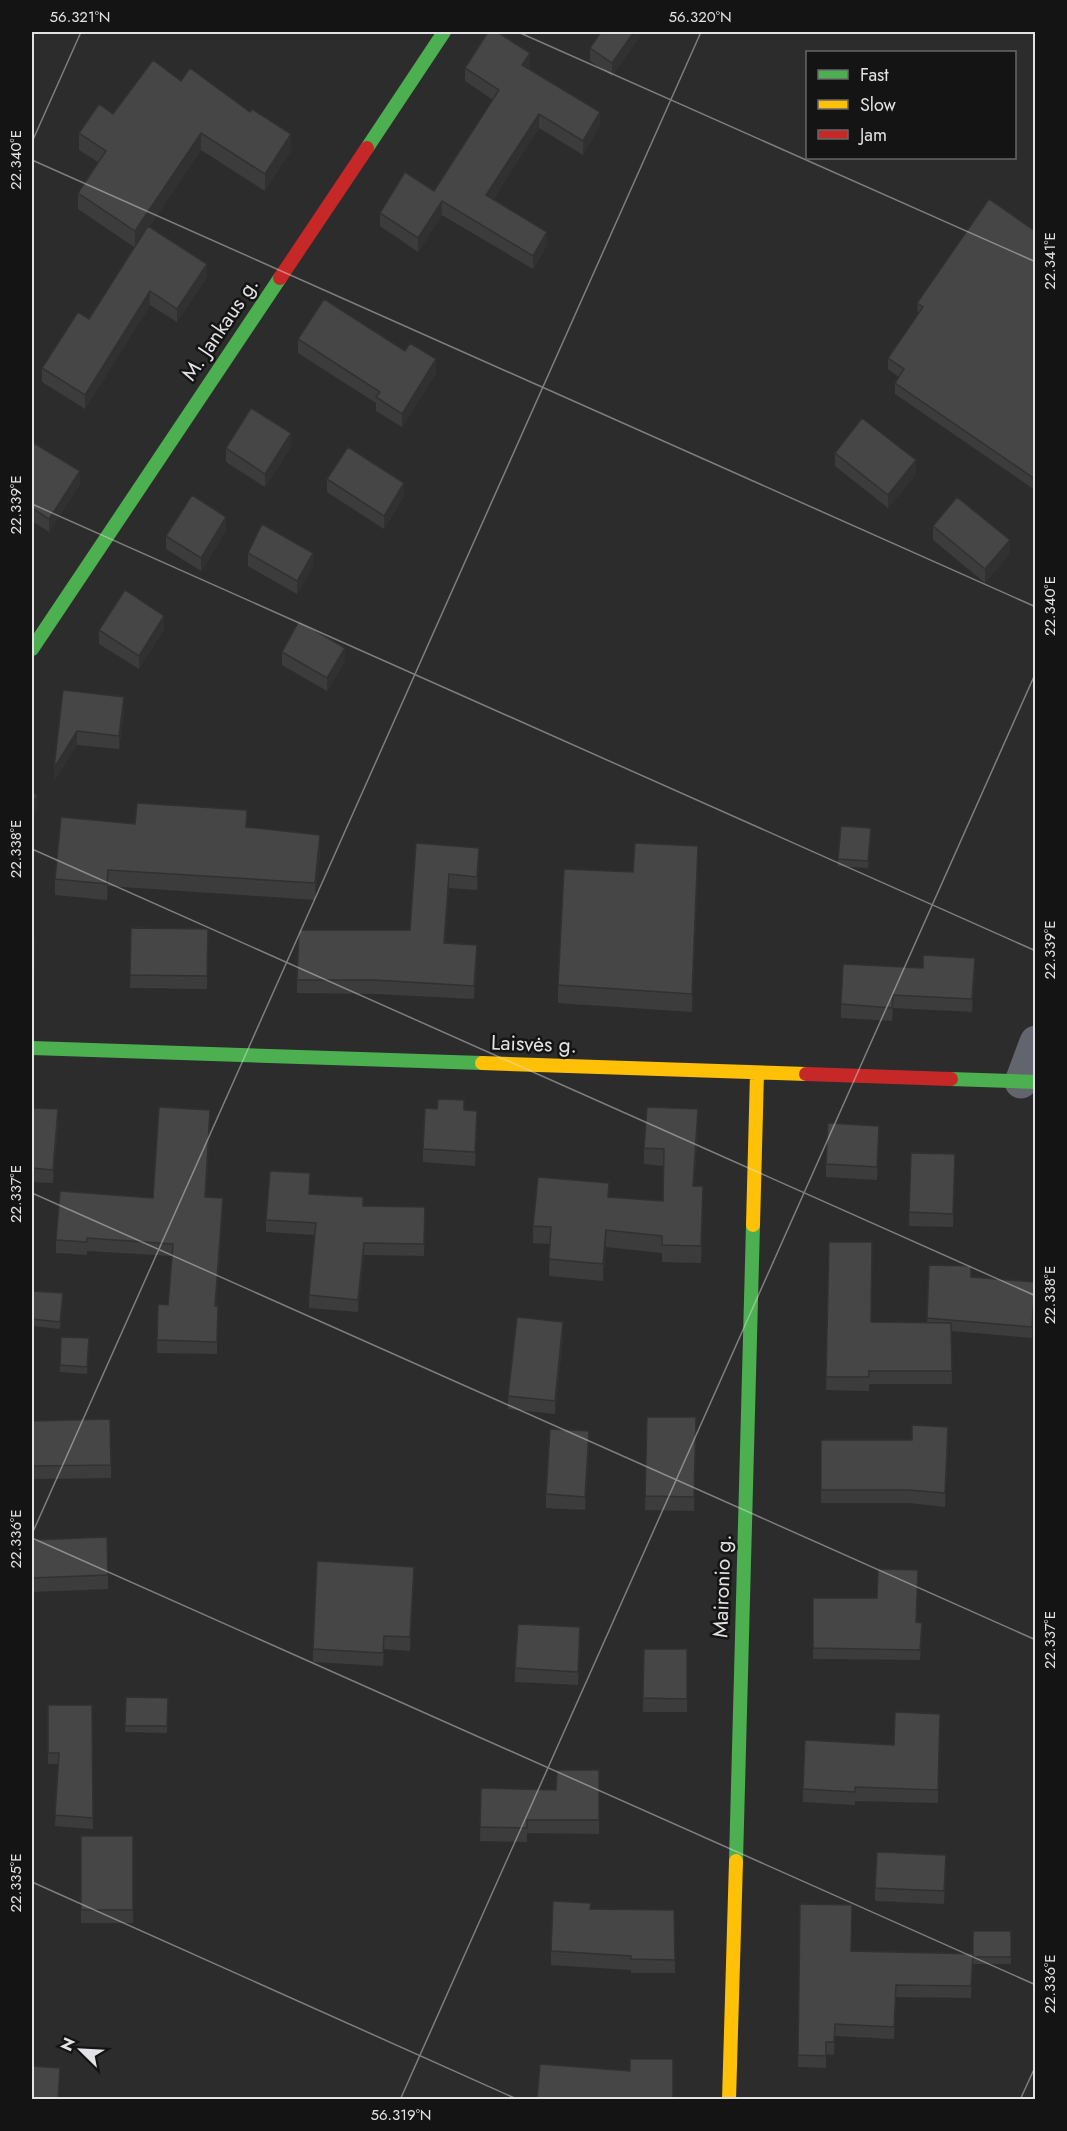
<svg xmlns="http://www.w3.org/2000/svg" width="1067" height="2131" font-family="Jost,sans-serif">
  <style>
    .lines { fill: none; stroke-linecap: round; stroke-linejoin: round }
    .street { stroke: #62656d; stroke-width: 33 }
    .fast { stroke: #4caf50; stroke-width: 14 }
    .slow { stroke: #ffc107; stroke-width: 14 }
    .jam { stroke: #c62828; stroke-width: 14 }
    .wall { fill: #3d3c3d }
    .shaded-wall { fill: #323132 }
    .building { fill: #474647; stroke: #323132; stroke-width: 1.5 }
    .ticks { fill: none; stroke: #e3e3e5; stroke-width: 1.5; stroke-opacity: 0.45 }
    .labels { text-anchor: middle; dominant-baseline: central; stroke-width: 5; stroke-linejoin: round; paint-order: stroke }
    .street-label { font-size: 21px; fill: #e3e3e5; stroke: #141415 }
    .neatline { fill: none; stroke: #e3e3e5; stroke-width: 2 }
    .ticks-label { font-size: 15px; text-anchor: middle; fill: #e3e3e5 }
  </style>
  <rect width="100%" height="100%" fill="#2c2c2d"/>
  <g class="lines">
    <path class="street" d="M1021 1082 1036 1042"/>
    <path class="fast" d="M367 148 444 32
      M32 649 280 278
      M32 1048 482 1063
      M951 1079 1036 1082
      M736 1861 753 1225"/>
    <path class="slow" d="M482 1063 806 1074
      M753 1225 757 1073
      M729 2100 736 1861"/>
    <path class="jam" d="M280 278 367 148
      M806 1074 951 1079"/>
  </g>
  <path class="wall" d="M643 32 612 76 590 61V48Z
    M530 66 529 68 600 125 583 155 539 128 493 199 547 245 533 269 442 215 418 252 380 226V213L434 191 493 100 465 81V68Z
    M181 81 291 150 265 191 201 150 149 227 207 277 177 322 150 305 85 409 42 382V368L89 319 134 247 78 209V193L98 162 79 150V133L113 114Z
    M1035 231V490L895 394V383L899 377 888 369V358L918 314 917 303Z
    M298 339 436 373 402 427 376 411V403L298 353Z
    M32 442 80 484 49 532 32 521Z
    M291 447 265 487 226 462V448Z
    M835 453 916 474 888 508 835 466Z
    M327 479 404 496 384 529 327 492Z
    M933 526 1010 553 985 583 933 540Z
    M226 531 201 571 166 549V536Z
    M248 553 313 566 297 594 248 566Z
    M164 629 139 669 99 644V630Z
    M282 652 345 661 327 691 282 665Z
    M63 690 124 711 119 749 77 745 54 781Z
    M135 824 247 827 320 852 315 900 108 886 107 900 55 895V879Z
    M871 835 868 868 838 866V859Z
    M416 843 479 861 477 890 449 888 445 943 477 958 474 999 375 994 297 993V980L410 930Z
    M698 864 692 1012 558 1003V985L633 872Z
    M131 928 208 929 207 989 130 988Z
    M32 939 35 952 33 993H32Z
    M975 972 972 1012 893 1008 892 1021 841 1018V1004Z
    M32 1108 58 1123 53 1183 32 1182Z
    M464 1110 477 1125 475 1166 423 1162V1149Z
    M210 1122 206 1197 223 1211 216 1306H218L217 1354 157 1353V1340L168 1305 172 1256 87 1251V1255L56 1253V1240L153 1198Z
    M698 1126 694 1186 703 1203 701 1263 662 1262V1253L606 1247 603 1281 549 1276 550 1244 533 1243V1226L609 1197 663 1201 664 1166 644 1164V1148Z
    M879 1139 877 1180 826 1177V1164Z
    M955 1168 953 1227 909 1226V1212Z
    M310 1185V1194L363 1206 425 1207 424 1256 364 1255 358 1312 309 1308V1295L315 1235 266 1232V1220Z
    M829 1242 871 1322 927 1323 929 1265 971 1277 1035 1282 1032 1338 951 1331 952 1384H869V1391L826 1390Z
    M32 1291 63 1300 60 1329 32 1326Z
    M563 1336 555 1414 508 1409V1396Z
    M89 1345 87 1374 60 1372V1365Z
    M647 1417H696L694 1511 645 1510Z
    M32 1421 111 1465V1478L32 1479Z
    M821 1440 948 1441 945 1507 909 1503H821Z
    M589 1445 585 1510 546 1508V1494Z
    M32 1540 108 1575V1589L32 1592Z
    M414 1580 410 1651 384 1649 383 1666 313 1662V1649Z
    M813 1598 916 1622 922 1633 920 1660 813 1659Z
    M580 1640 578 1685 515 1682V1668Z
    M644 1649H687V1712H643Z
    M126 1697 168 1698 167 1733 125 1732Z
    M48 1705H92L93 1829 55 1826 59 1764H48Z
    M940 1714 938 1803 855 1801V1805L803 1802V1789L894 1745Z
    M599 1770V1834L527 1833V1842L480 1841 481 1788 556 1790Z
    M81 1836H133V1923H81Z
    M946 1868 944 1904 875 1901V1888Z
    M800 1904 852 1951 973 1954 1011 1931V1964H973L971 1998 896 1997 894 2039 835 2036 834 2055 826 2054V2068L798 2067Z
    M591 1909 674 1910 675 1973H631V1970L551 1965V1951Z"/>
  <path class="shaded-wall" d="M634 32H643L612 76V63Z
    M530 53V66L522 78V65Z
    M600 112V125L583 155V141Z
    M539 114V128L486 209V195Z
    M201 133V150L135 248V231Z
    M291 134V150L265 191V174Z
    M442 201V215L418 252V238Z
    M547 232V245L533 269V256Z
    M207 264V277L177 322V309Z
    M150 291V305L85 409V395Z
    M436 359V373L402 427V414Z
    M291 433V447L265 487V474Z
    M916 460V474L888 508V495Z
    M80 471V484L49 532V519Z
    M404 483V496L384 529V516Z
    M226 517V531L201 571V558Z
    M1010 540V553L985 583V569Z
    M313 553V566L297 594V581Z
    M164 616V629L139 669V656Z
    M345 648V661L327 691V678Z
    M124 697V711L119 749V736Z
    M77 731V745L54 781V768Z
    M37 795V809L32 818V804Z
    M320 835V852L315 900V883Z
    M698 846V864L692 1012V994Z
    M479 848V861L477 890V877Z
    M108 870V886L107 900V884Z
    M449 874V888L444 957V943Z
    M477 945V958L474 999V986Z
    M975 958V972L972 1012V999Z
    M58 1109V1123L53 1183V1170Z
    M698 1109V1126L693 1202V1186Z
    M210 1110V1122L205 1209V1197Z
    M477 1111V1125L475 1166V1152Z
    M879 1126V1139L877 1180V1167Z
    M223 1198V1211L215 1319V1306Z
    M606 1230V1247L603 1281V1264Z
    M364 1243V1255L358 1312V1300Z
    M1035 1289V1300L1032 1338V1327Z
    M563 1322V1336L555 1414V1401Z
    M948 1427V1441L945 1507V1493Z
    M589 1431V1445L585 1510V1497Z
    M414 1567V1580L410 1651V1637Z
    M973 1954V1966L971 1998V1986Z
    M896 1985V1997L894 2039V2027Z
    M60 2068 59 2100H58Z"/>
  <path class="building" d="M488 32H497L530 53 522 65 600 112 583 141 539 114 486 195 547 232 533 256 442 201 418 238 380 213 405 172 434 191 499 90 465 68Z
    M601 32H634L612 63 590 48Z
    M153 60 181 81 190 68 250 112 252 109 291 134 265 174 201 133 135 231 78 193 106 151 79 133 99 104 113 114Z
    M989 199 1035 231V479L895 383 904 369 888 358 923 307 917 303Z
    M148 226 207 264 177 309 150 291 85 395 42 368 78 312 89 319Z
    M324 299 405 351 410 343 436 359 402 414 376 397 380 392 298 339Z
    M251 408 291 433 265 474 226 448Z
    M862 418 916 460 888 495 835 453Z
    M32 442 80 471 49 519 32 508Z
    M348 447 404 483 384 516 327 479Z
    M192 495 226 517 201 558 166 536Z
    M957 497 1010 540 985 569 933 526Z
    M262 524 313 553 297 581 248 553Z
    M125 590 164 616 139 656 99 630Z
    M299 621 345 648 327 678 282 652Z
    M63 690 124 697 119 736 77 731 54 768Z
    M32 792 37 795 32 804Z
    M137 803 247 810 246 827 320 835 315 883 108 870 107 884 55 879 61 817 135 824Z
    M841 826 871 828 868 861 838 859Z
    M416 843 479 848 477 877 449 874 444 943 477 945 474 986 375 980H297L299 930H410Z
    M635 843 698 846 692 994 558 985 564 869 633 872Z
    M131 928 208 929 207 976 130 975Z
    M32 939H35L33 980H32Z
    M923 955 975 958 972 999 893 995 892 1008 841 1004 843 964 923 968Z
    M438 1099 464 1100V1110L477 1111 475 1152 423 1149 425 1108 437 1109Z
    M159 1107 210 1110 205 1197 223 1198 215 1306H218L217 1342 157 1340 158 1304 168 1305 173 1244 87 1238V1242L56 1240 60 1191 153 1198Z
    M647 1107 698 1109 693 1186H703L701 1246 662 1245V1236L606 1230 603 1264 549 1259 551 1227 533 1226 538 1177 609 1183 608 1197 663 1201 664 1149 644 1148Z
    M32 1108 58 1109 53 1170 32 1168Z
    M828 1123 879 1126 877 1167 826 1164Z
    M911 1153 955 1154 953 1214 909 1212Z
    M270 1171 310 1173 309 1194 363 1197V1206L425 1207 424 1244 364 1243 358 1300 309 1295 316 1223 266 1220Z
    M829 1242H872L871 1322 951 1323 952 1371H869V1377H826Z
    M929 1265 971 1266V1277L1035 1282 1032 1327 927 1318Z
    M32 1291 63 1293 60 1322 32 1319Z
    M517 1317 563 1322 555 1401 508 1396Z
    M61 1337 89 1338 87 1367 60 1365Z
    M647 1417H696L694 1497 645 1496Z
    M110 1419 111 1465 32 1466V1421Z
    M912 1425 948 1427 945 1493 909 1490H821V1440H912Z
    M550 1429 589 1431 585 1497 546 1494Z
    M107 1537 108 1575 32 1578V1540Z
    M317 1561 414 1567 410 1637 384 1636 383 1653 313 1649Z
    M878 1569 918 1570 916 1622 922 1623 920 1650 813 1648V1598H877Z
    M518 1624 580 1627 578 1672 515 1668Z
    M644 1649H687V1699L643 1698Z
    M126 1697 168 1698 167 1726H125Z
    M48 1705H92L93 1818 55 1815 59 1753H48Z
    M895 1712 940 1714 938 1790 855 1787V1792L803 1789 805 1740 894 1745Z
    M557 1770H599V1820H527V1828L480 1827 481 1788 556 1790Z
    M81 1836H133V1910H81Z
    M877 1852 946 1855 944 1891 875 1888Z
    M553 1901 591 1903 590 1909 674 1910 675 1960 631 1959V1956L551 1951Z
    M800 1904 852 1905 851 1951 973 1954 971 1986 896 1985 894 2027 835 2024 834 2042H826V2056L798 2055Z
    M973 1931H1011V1957H973Z
    M630 2059H673V2100H537L540 2064 630 2071Z
    M32 2066 60 2068 58 2100H32Z"/>
  <path class="ticks" d="M518 32 1036 262M32 142 81 32M32 160 1036 607M32 504 1036 951M32 849 1036 1296M32 1193 1036 1640M32 1534 701 32M32 1538 1036 1985M32 1882 519 2100M400 2100 1036 672M1020 2100 1036 2065"/>
  <g class="labels">
    <g class="street-label">
      <text transform="translate(220 329) rotate(-56)">M. Jankaus g.</text>
      <text transform="translate(534 1044) rotate(2)">Laisvės g.</text>
      <text transform="translate(722 1586) rotate(-88)">Maironio g.</text>
    </g>
  </g>
  <rect width="1067" height="2131" fill="none" stroke="#141415" stroke-width="66"/>
  <rect x="806" y="51" width="210" height="108" fill="#141415" stroke="#676768" stroke-width="1.5"/>
  <rect x="818" y="70" width="30" height="9" fill="#4caf50" stroke="#676768" stroke-width="1.5"/>
  <text x="860" y="81" font-size="18" fill="#e3e3e5">Fast</text>
  <rect x="818" y="100" width="30" height="9" fill="#ffc107" stroke="#676768" stroke-width="1.5"/>
  <text x="860" y="111" font-size="18" fill="#e3e3e5">Slow</text>
  <rect x="818" y="130" width="30" height="9" fill="#c62828" stroke="#676768" stroke-width="1.5"/>
  <text x="860" y="141" font-size="18" fill="#e3e3e5">Jam</text>
  <g transform="translate(81 2050) rotate(294)" stroke="#141415" stroke-width="4.5" paint-order="stroke">
  <path d="M0-4.5L10 22L0 15L-10 22Z" fill="#e3e3e5"/>
  <text y="-9" font-size="16" font-weight="bold" text-anchor="middle" fill="#e3e3e5">N</text>
  </g>
  <rect x="33" y="33" width="1001" height="2065" class="neatline"/>
  <g class="ticks-label">
    <text x="80" y="22">56.321°N</text>
    <text x="700" y="22">56.320°N</text>
    <text transform="translate(16 160) rotate(-90)" y="5">22.340°E</text>
    <text transform="translate(1050 261) rotate(-90)" y="5">22.341°E</text>
    <text transform="translate(16 505) rotate(-90)" y="5">22.339°E</text>
    <text transform="translate(1050 606) rotate(-90)" y="5">22.340°E</text>
    <text transform="translate(16 849) rotate(-90)" y="5">22.338°E</text>
    <text transform="translate(1050 950) rotate(-90)" y="5">22.339°E</text>
    <text transform="translate(16 1194) rotate(-90)" y="5">22.337°E</text>
    <text transform="translate(1050 1295) rotate(-90)" y="5">22.338°E</text>
    <text transform="translate(16 1539) rotate(-90)" y="5">22.336°E</text>
    <text transform="translate(1050 1640) rotate(-90)" y="5">22.337°E</text>
    <text transform="translate(16 1883) rotate(-90)" y="5">22.335°E</text>
    <text transform="translate(1050 1984) rotate(-90)" y="5">22.336°E</text>
    <text x="401" y="2120">56.319°N</text>
  </g>
</svg>
